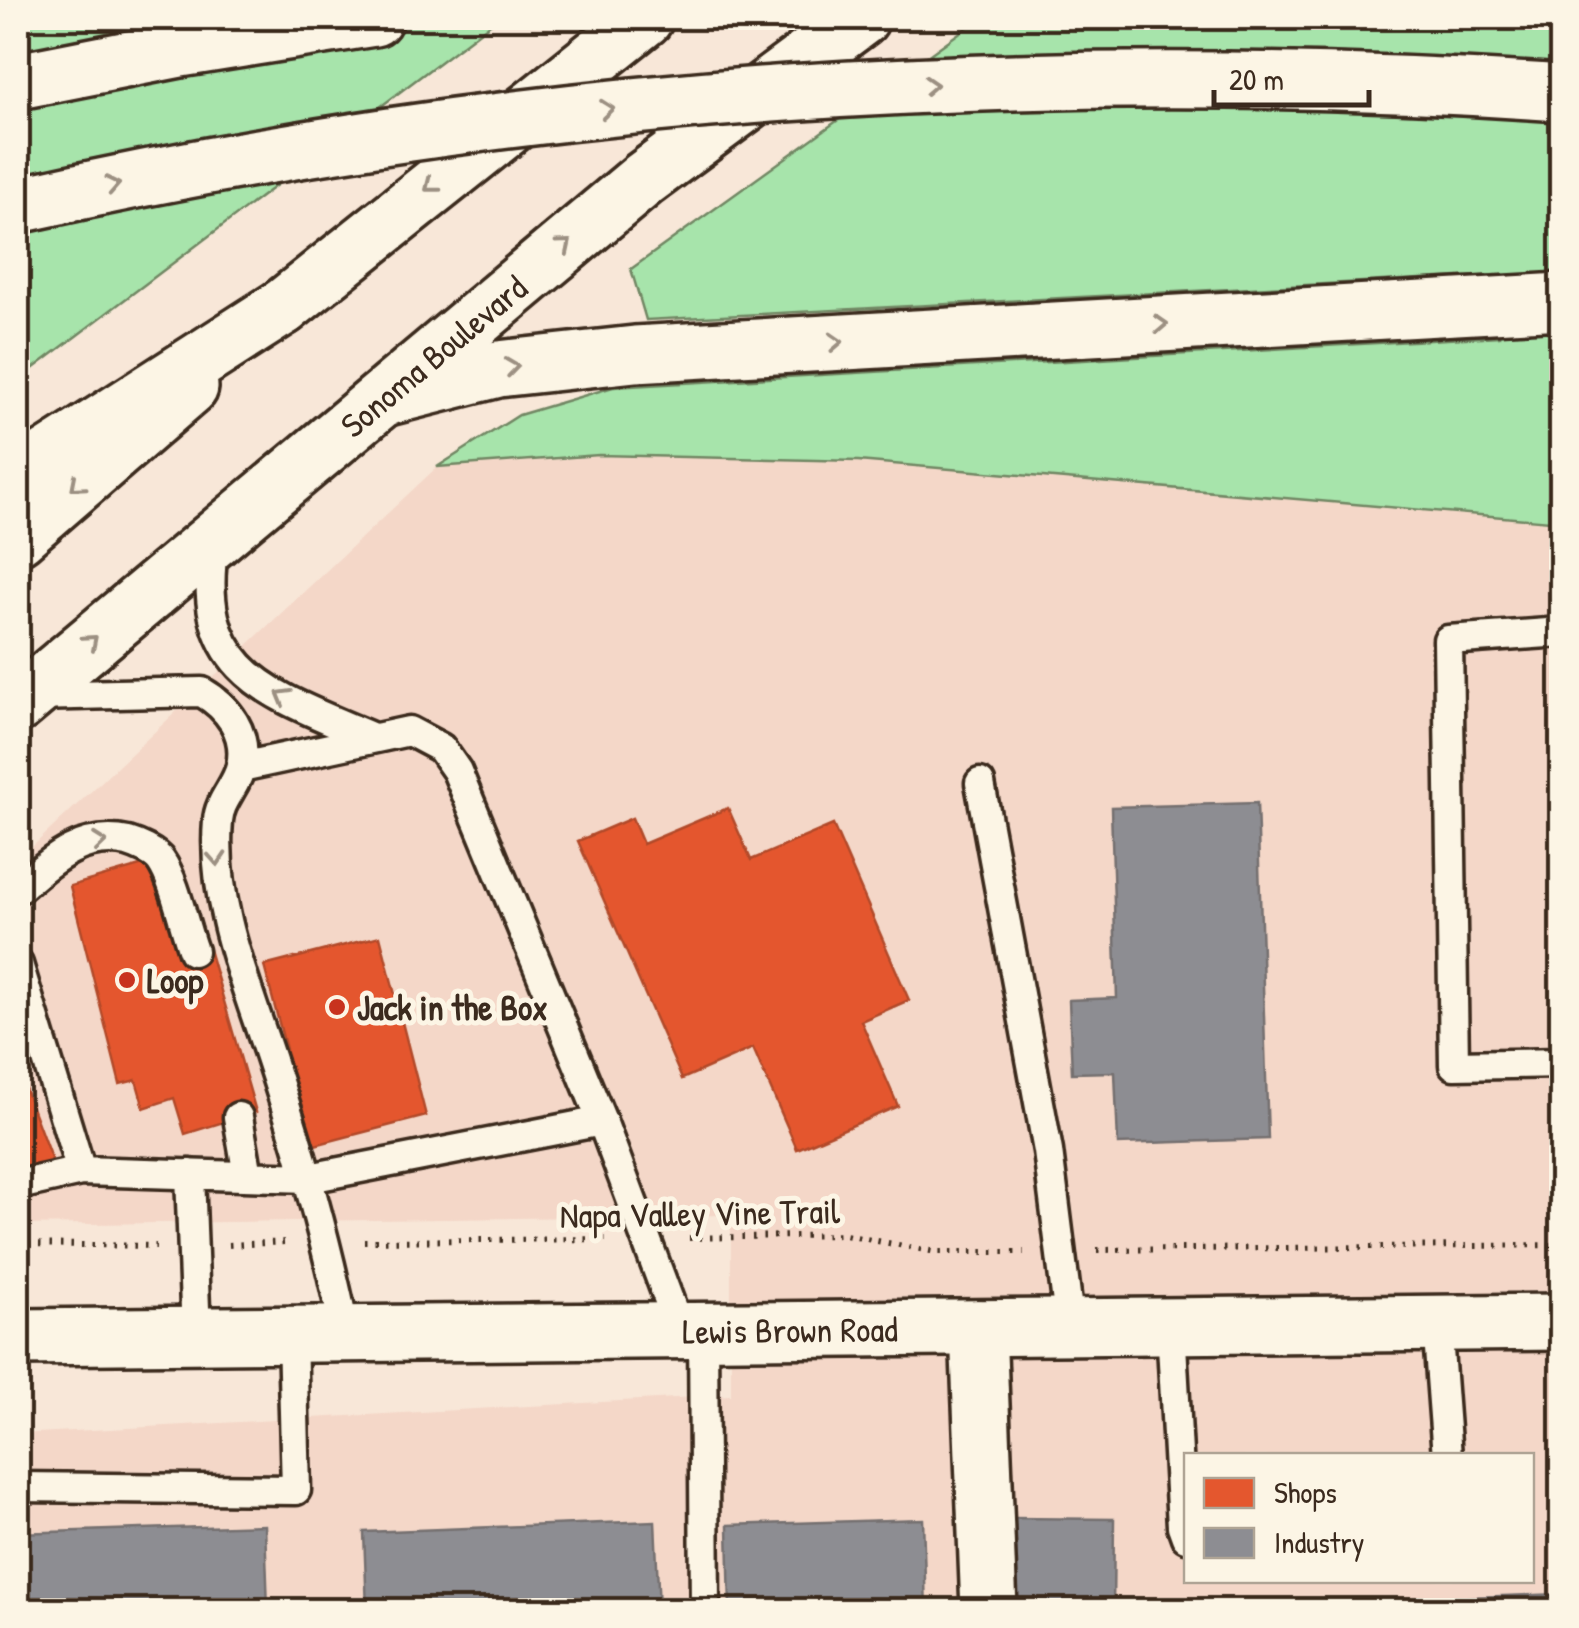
<svg xmlns="http://www.w3.org/2000/svg" width="1579" height="1628" font-family="'Patrick Hand',sans-serif">
  <style>
    .built { fill: #f4d7c8; fill-rule: evenodd }
    .green { fill: #a7e4ab; stroke: #718764; stroke-width: 2.5 }
    .shops { fill: #e4572e; stroke: #b14a29; stroke-width: 2.5 }
    .industry { fill: #8d8d92; stroke: #746f6f; stroke-width: 2.5 }
    .lines { fill: none; stroke-linecap: round; stroke-linejoin: round }
    .stream { stroke: #788ca3; stroke-width: 15 }
    .service-casing { stroke: #3b2a1e; stroke-width: 35 }
    .minor-casing { stroke: #3b2a1e; stroke-width: 62 }
    .tertiary-casing { stroke: #3b2a1e; stroke-width: 62 }
    .primary-casing { stroke: #3b2a1e; stroke-width: 62 }
    .trunk-casing { stroke: #3b2a1e; stroke-width: 62 }
    .motorway-casing { stroke: #3b2a1e; stroke-width: 62 }
    .path { stroke: #3b2a1e; stroke-width: 6; stroke-dasharray: 2.5 8; stroke-linecap: butt }
    .service { stroke: #fcf5e5; stroke-width: 28 }
    .minor { stroke: #fcf5e5; stroke-width: 55 }
    .tertiary { stroke: #fcf5e5; stroke-width: 55 }
    .primary { stroke: #fcf5e5; stroke-width: 55 }
    .trunk { stroke: #fcf5e5; stroke-width: 55 }
    .motorway { stroke: #fcf5e5; stroke-width: 55 }
    .motorway-bridge-casing { stroke: #3b2a1e; stroke-width: 62; stroke-linecap: butt }
    .motorway-bridge { stroke: #fcf5e5; stroke-width: 55 }
    .oneway { stroke: #9c9082 }
    .poi-dot { fill: #c8321e; stroke: #fcf5e5; stroke-width: 4 }
    .labels { text-anchor: middle; dominant-baseline: central; stroke-width: 10; stroke-linejoin: round; paint-order: stroke }
    .street-label { font-size: 35px; fill: #3b2a1e; stroke: #fcf5e5 }
    .poi-label { font-size: 35px; font-weight: bold; fill: #3b2a1e; stroke: #fcf5e5; text-anchor: start }
  </style>
  <rect width="100%" height="100%" fill="#f8e7d8"/>
  <filter id="ink" filterUnits="userSpaceOnUse"><feTurbulence type="fractalNoise" baseFrequency=".01" numOctaves="2"/><feDisplacementMap in="SourceGraphic" scale="20" xChannelSelector="R" yChannelSelector="G"/><feConvolveMatrix kernelMatrix="1 2 1 2 8 2 1 2 1" color-interpolation-filters="sRGB"/></filter>
  <g filter="url(#ink)">
    <path class="built" d="M599 455 858 461 1561 521V1610H18V1434L731 1395V1215L18 1225V860L437 467ZM1186 1456H1532V1580H1186Z"/>
    <path class="green" d="M18 18H498L18 380Z
      M980 18H1561V522L858 461 599 455 437 467 519 415 613 387 1499 336 1495 275 646 320 631 269Z"/>
    <path class="shops" d="M728 808 751 860 833 825 909 1000 861 1021 898 1106 797 1149 753 1048 682 1079 578 841 632 818 643 844Z
      M154 862 184 953 208 946 256 1112 185 1134 174 1098 144 1108 136 1080 120 1084 70 886Z
      M380 936 426 1116 311 1146 297 1091 289 1093 278 1051 286 1049 264 966Z
      M18 1070 55 1169 18 1184Z"/>
    <path class="industry" d="M1257 803 1268 1139 1118 1144 1115 1072 1072 1073 1069 1000 1117 998 1111 807Z
      M1011 1518 1114 1519 1113 1610H1010Z
      M923 1519 926 1610H730L728 1525Z
      M655 1521 659 1610H367L364 1532Z
      M265 1525 268 1610H18V1533Z
      M1562 1594V1610H1331V1602Z"/>
    <g class="lines">
      <path class="stream" d="M1559 18 1562 20"/>
      <g class="service-casing">
        <path id="service" d="M214 543C193 673 268 693 371 737
          M1562 632 1448 640 1454 1065 1562 1063
          M33 696 202 692C228 707 248 733 241 766 237 786 219 800 218 821 211 903 247 986 272 1063 301 1153 327 1241 345 1334
          M241 767 409 731 441 748 457 771 602 1121 680 1330
          M980 783 1048 1151 1070 1327
          M18 889C51 861 81 832 128 842 138 845 155 852 161 861 175 881 184 927 193 951
          M18 964 81 1171 309 1178 602 1121
          M238 1117 248 1176
          M190 1174 196 1336
          M18 1185 81 1171
          M1437 1323 1447 1456
          M1171 1326 1182 1526 1186 1537
          M703 1330 705 1610
          M18 1487 296 1490 292 1335"/>
      </g>
      <g class="minor-casing">
        <path id="minor" d="M978 1328 989 1610"/>
      </g>
      <g class="tertiary-casing">
        <g id="tertiary">
          <path id="s1" d="M18 1337 1562 1322"/>
        </g>
      </g>
      <g class="primary-casing">
        <path id="primary" d="M18 536 190 387"/>
      </g>
      <g class="trunk-casing">
        <g id="trunk">
          <path d="M283 307 645 18"/>
          <path id="s2" d="M18 704 644 179 861 18"/>
        </g>
      </g>
      <g class="motorway-casing">
        <path id="motorway" d="M18 81 180 49 374 18
          M384 398 498 369 635 354 1562 301
          M18 477 283 307"/>
      </g>
      <path class="path" d="M689 1238 845 1235 936 1252H1024
        M364 1241 606 1239
        M18 1244 156 1246
        M229 1245 286 1242
        M1097 1250 1562 1245"/>
      <use href="#service" class="service"/>
      <use href="#minor" class="minor"/>
      <use href="#tertiary" class="tertiary"/>
      <use href="#primary" class="primary"/>
      <use href="#trunk" class="trunk"/>
      <use href="#motorway" class="motorway"/>
      <g class="motorway-bridge-casing">
        <path id="motorway-bridge" d="M18 205C523 91 1045 58 1562 93"/>
      </g>
      <use href="#motorway-bridge" class="motorway-bridge"/>
    </g>
    <defs><path id="oneway-chevron" d="M-2-3.5L2.5 0L-2 3.5" fill="none" stroke-width="1.6" stroke-linecap="round" stroke-linejoin="round" transform="scale(2.5)"/></defs>
    <g class="oneway">
      <use href="#oneway-chevron" transform="translate(931 85) rotate(-3)"/>
      <use href="#oneway-chevron" transform="translate(607 109) rotate(-6)"/>
      <use href="#oneway-chevron" transform="translate(113 185) rotate(-11)"/>
      <use href="#oneway-chevron" transform="translate(431 186) rotate(142)"/>
      <use href="#oneway-chevron" transform="translate(565 245) rotate(-40)"/>
      <use href="#oneway-chevron" transform="translate(1161 324) rotate(-3)"/>
      <use href="#oneway-chevron" transform="translate(836 342) rotate(-3)"/>
      <use href="#oneway-chevron" transform="translate(512 367) rotate(-8)"/>
      <use href="#oneway-chevron" transform="translate(77 485) rotate(139)"/>
      <use href="#oneway-chevron" transform="translate(91 641) rotate(-41)"/>
      <use href="#oneway-chevron" transform="translate(283 696) rotate(-150)"/>
      <use href="#oneway-chevron" transform="translate(100 842) rotate(-6)"/>
      <use href="#oneway-chevron" transform="translate(217 859) rotate(86)"/>
    </g>
  </g>
  <g class="poi-dot">
    <circle cx="127" cy="980" r="10"/>
    <circle cx="337" cy="1007" r="10"/>
  </g>
  <g class="labels">
    <g class="street-label">
      <text stroke="none"><textPath href="#s2" startOffset="542">Sonoma Boulevard</textPath></text>
      <text transform="translate(700 1213) rotate(-1)">Napa Valley Vine Trail</text>
      <text stroke="none"><textPath href="#s1" startOffset="772">Lewis Brown Road</textPath></text>
    </g>
    <g class="poi-label">
      <text x="147" y="980">Loop</text>
      <text x="357" y="1007">Jack in the Box</text>
    </g>
  </g>
  <rect width="1579" height="1628" fill="none" stroke="#fcf5e5" stroke-width="60"/>
  <rect x="30" y="30" width="1519" height="1568" fill="none" stroke="#3b2a1e" stroke-width="4" filter="url(#ink)"/>
  <rect x="1184" y="1453" width="350" height="130" fill="#fcf5e5" stroke="#afa495" stroke-width="2.5"/>
  <rect x="1204" y="1478" width="50" height="30" fill="#e4572e" stroke="#afa495" stroke-width="2.5"/>
  <text x="1274" y="1503" font-size="30" fill="#3b2a1e">Shops</text>
  <rect x="1204" y="1528" width="50" height="30" fill="#8d8d92" stroke="#afa495" stroke-width="2.5"/>
  <text x="1274" y="1553" font-size="30" fill="#3b2a1e">Industry</text>
  <path d="M1214 90v15h155v-15" fill="none" stroke="#3b2a1e" stroke-width="5"/>
  <text x="1229" y="90" font-size="30" fill="#3b2a1e" stroke="#fcf5e5" stroke-width="8" paint-order="stroke">20 m</text>
</svg>
